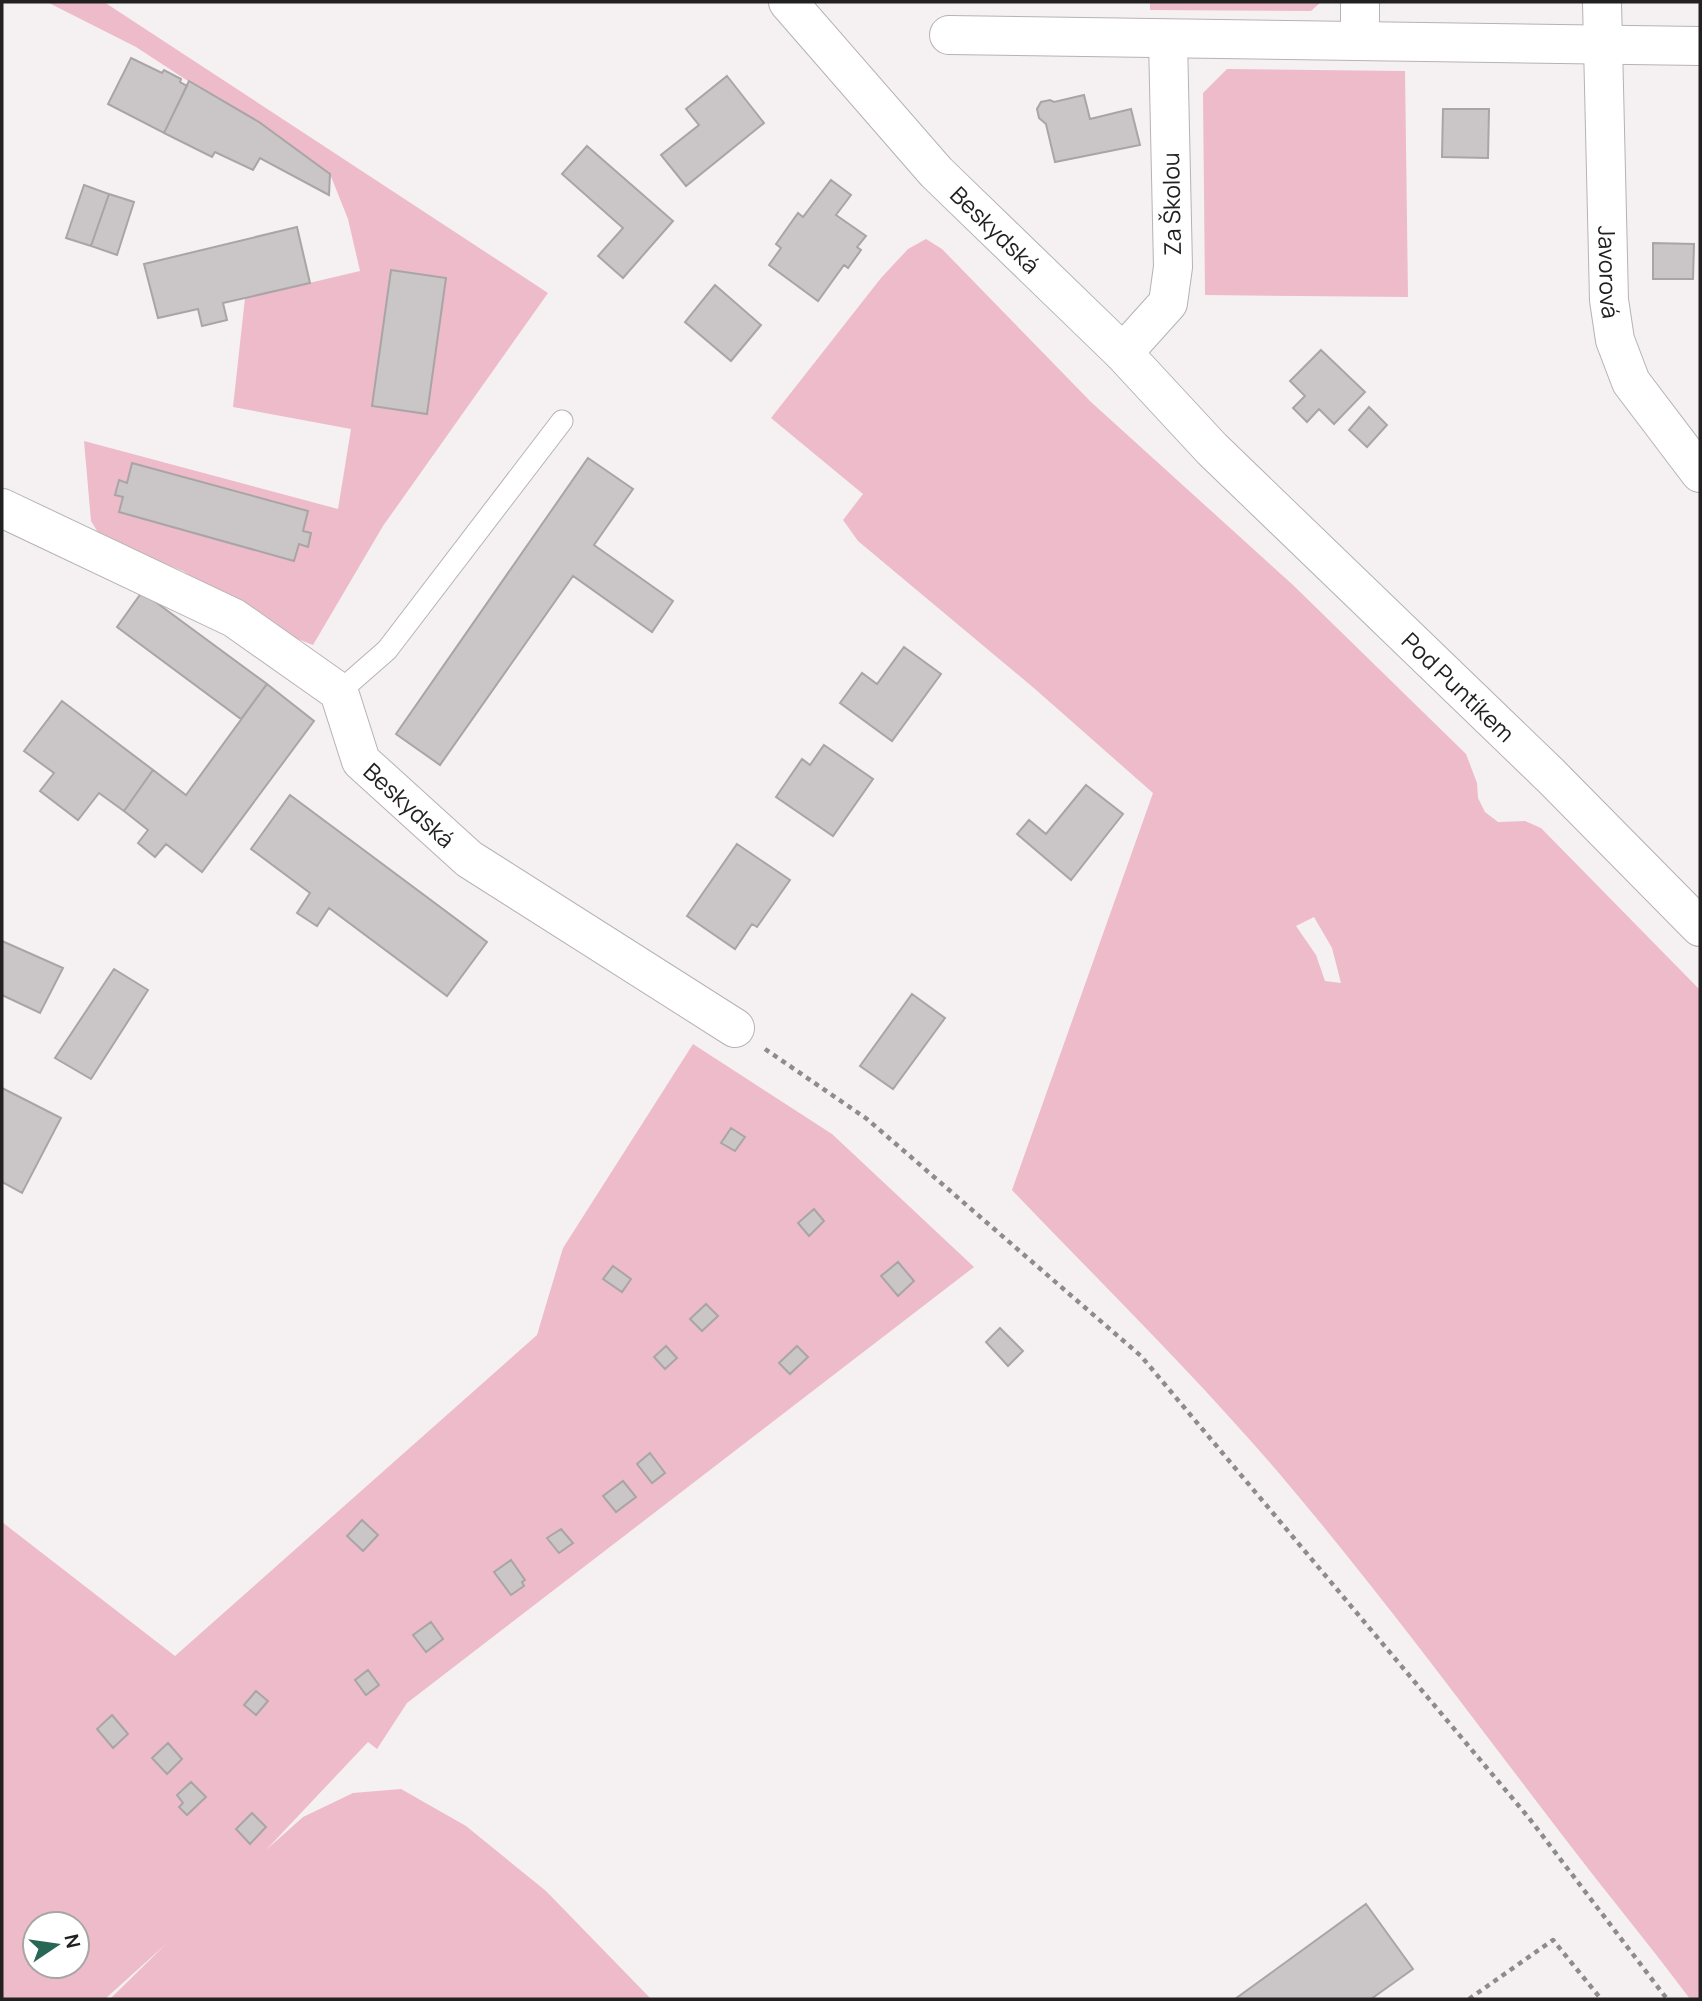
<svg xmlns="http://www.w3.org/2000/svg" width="1702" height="2001" font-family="Manrope,sans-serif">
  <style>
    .green { fill: #edbbc9; fill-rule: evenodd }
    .building { fill: #cac6c7; stroke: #a9a5a6; stroke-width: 2 }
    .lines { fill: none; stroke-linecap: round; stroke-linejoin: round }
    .lane-casing { stroke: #b7b2b3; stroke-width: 23 }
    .street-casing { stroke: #b7b2b3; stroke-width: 40 }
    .path { stroke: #8e8b8c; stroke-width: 4.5; stroke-dasharray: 5 5; stroke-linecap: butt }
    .lane { stroke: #fff; stroke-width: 21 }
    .street { stroke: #fff; stroke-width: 38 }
    .labels { text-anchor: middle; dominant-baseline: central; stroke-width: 7; stroke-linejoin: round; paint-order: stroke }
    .street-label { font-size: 23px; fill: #222021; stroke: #fff }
  </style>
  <rect width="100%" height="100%" fill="#f5f1f2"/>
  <path class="green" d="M47 2H104L548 293 383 526 313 645 280 632 183 571 102 539 91 521 84 441 338 509 351 429 233 407 245 298 360 271 348 219 330 174 136 47Z
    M1150 2H1321L1311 11 1150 10Z
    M1227 69 1405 71 1408 297 1205 295 1203 93Z
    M926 239 942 249 1091 402 1293 585 1466 754 1477 783 1478 798 1485 812 1498 822 1525 821 1541 828 1700 990V1999H1690C1650 1945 1607 1894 1566 1840 1471 1716 1379 1591 1278 1472 1194 1374 1101 1283 1012 1190L1153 793 1035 689 858 541 843 520 863 494 771 418 881 278 908 249ZM1314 917 1332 948 1341 983 1325 981 1316 955 1296 926Z
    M693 1044 832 1134 974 1267 407 1703 377 1749 368 1742 266 1850 303 1817 353 1793 401 1789 466 1826 546 1891 651 1999H110L166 1944 105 1999H2V1522L175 1656 537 1335 563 1248ZM35 1924H77V1966H35Z"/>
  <path class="building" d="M131 58 162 73 164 70 181 79 180 82 187 86 164 133 108 104Z
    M727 76 764 123 686 186 661 155 699 125 686 109Z
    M189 81 259 122 330 174 329 195 260 158 253 170 215 152 212 157 164 133Z
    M1084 95 1090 119 1131 109 1140 145 1055 162 1046 124 1039 118 1037 109 1041 102 1050 100 1054 102Z
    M1443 109H1489L1488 158 1442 157Z
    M587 146 673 221 623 278 598 256 623 228 562 174Z
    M831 180 851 195 836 215 866 236 857 247 861 250 848 268 844 265 818 301 769 265 781 248 776 244 798 213 803 217Z
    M84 185 109 194 91 246 66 238Z
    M109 194 134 202 117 255 91 246Z
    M297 227 310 283 223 303 227 320 202 326 198 309 158 318 144 264Z
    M1653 243 1694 244 1693 279H1653Z
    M391 270 446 278 427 414 372 406Z
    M715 285 761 325 731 361 685 322Z
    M1321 350 1365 392 1334 424 1319 409 1307 422 1293 408 1305 396 1290 381Z
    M1369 407 1387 425 1367 447 1349 430Z
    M588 458 633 489 594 545 673 601 652 632 573 576 440 765 396 734Z
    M132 463 308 511 303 531 311 533 308 547 299 544 294 561 119 512 123 497 115 495 119 480 127 483Z
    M142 592 267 684 241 719 117 627Z
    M904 647 941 674 892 741 840 703 862 673 877 684Z
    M267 684 314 721 202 872 166 844 155 857 138 843 148 830 124 811 153 770 186 795Z
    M62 701 153 770 124 811 99 793 78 820 40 791 54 773 24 751Z
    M824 745 873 779 833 836 776 797 802 759 810 765Z
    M1086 785 1123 814 1071 880 1017 834 1029 820 1046 834Z
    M290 795 487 942 447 996 329 908 317 926 297 913 310 893 251 849Z
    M737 844 790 880 757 927 752 924 735 949 687 916Z
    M2 941 63 968 40 1013 2 995Z
    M114 969 148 990 91 1079 55 1058Z
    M912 994 945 1018 893 1089 860 1066Z
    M2 1088 61 1118 22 1193 2 1182Z
    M731 1128 745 1137 735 1151 721 1143Z
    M814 1209 824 1221 809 1236 798 1223Z
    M898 1262 914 1281 898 1296 881 1276Z
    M613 1266 631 1279 622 1292 603 1279Z
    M706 1304 718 1316 702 1331 690 1319Z
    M1000 1328 1023 1351 1008 1366 986 1342Z
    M666 1346 677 1358 665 1369 654 1357Z
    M797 1346 808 1357 790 1374 779 1363Z
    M650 1453 665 1473 652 1483 637 1464Z
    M623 1481 636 1497 616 1512 603 1496Z
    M362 1520 378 1535 363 1551 347 1536Z
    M561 1529 573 1543 559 1553 547 1538Z
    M511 1560 525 1580 522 1582 524 1586 511 1595 494 1572Z
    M431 1622 443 1639 426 1652 413 1635Z
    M368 1670 379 1685 366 1695 355 1680Z
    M256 1691 268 1701 256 1715 244 1705Z
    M112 1715 128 1734 113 1748 97 1729Z
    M168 1743 182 1759 167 1774 152 1758Z
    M191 1782 206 1797 187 1815 179 1807 183 1803 177 1795Z
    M252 1813 266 1827 250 1844 236 1829Z
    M1366 1904 1413 1969 1371 1999H1235Z"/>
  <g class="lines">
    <g class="lane-casing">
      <path id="lane" d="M339 692 387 650 562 421"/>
    </g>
    <g class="street-casing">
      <g id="street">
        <path id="s1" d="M788 2 936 172 1123 353 1212 449 1551 776 1700 927"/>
        <path d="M1360 2V41"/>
        <path id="s2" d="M1602 2 1609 300 1615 340 1631 382 1700 473"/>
        <path d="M949 35 1700 46"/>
        <path d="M1123 353 1168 303 1173 267 1168 39"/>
        <path id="s3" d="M2 508 234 618 339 692 361 761 469 859 735 1028"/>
      </g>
    </g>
    <path class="path" d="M765 1049 867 1119 1141 1356 1529 1818 1667 1999
      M1469 1999 1553 1940 1601 1999"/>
    <use href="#lane" class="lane"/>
    <use href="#street" class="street"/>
  </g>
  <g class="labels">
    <g class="street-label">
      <text transform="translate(1171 204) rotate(-91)">Za Školou</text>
      <text stroke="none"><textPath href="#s1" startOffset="308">Beskydská</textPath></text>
      <text stroke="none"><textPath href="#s2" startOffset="270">Javorová</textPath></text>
      <text stroke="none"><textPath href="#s1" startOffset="959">Pod Puntíkem</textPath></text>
      <text stroke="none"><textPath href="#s3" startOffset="523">Beskydská</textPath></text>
    </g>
  </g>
  <rect width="1702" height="2001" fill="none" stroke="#222021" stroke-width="7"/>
  <g transform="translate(56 1945) rotate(77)"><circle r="33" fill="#ffffff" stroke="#a7a6a6" stroke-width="2"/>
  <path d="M0-5L12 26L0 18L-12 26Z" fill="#286755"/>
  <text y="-10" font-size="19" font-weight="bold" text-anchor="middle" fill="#222021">N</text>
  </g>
</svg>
